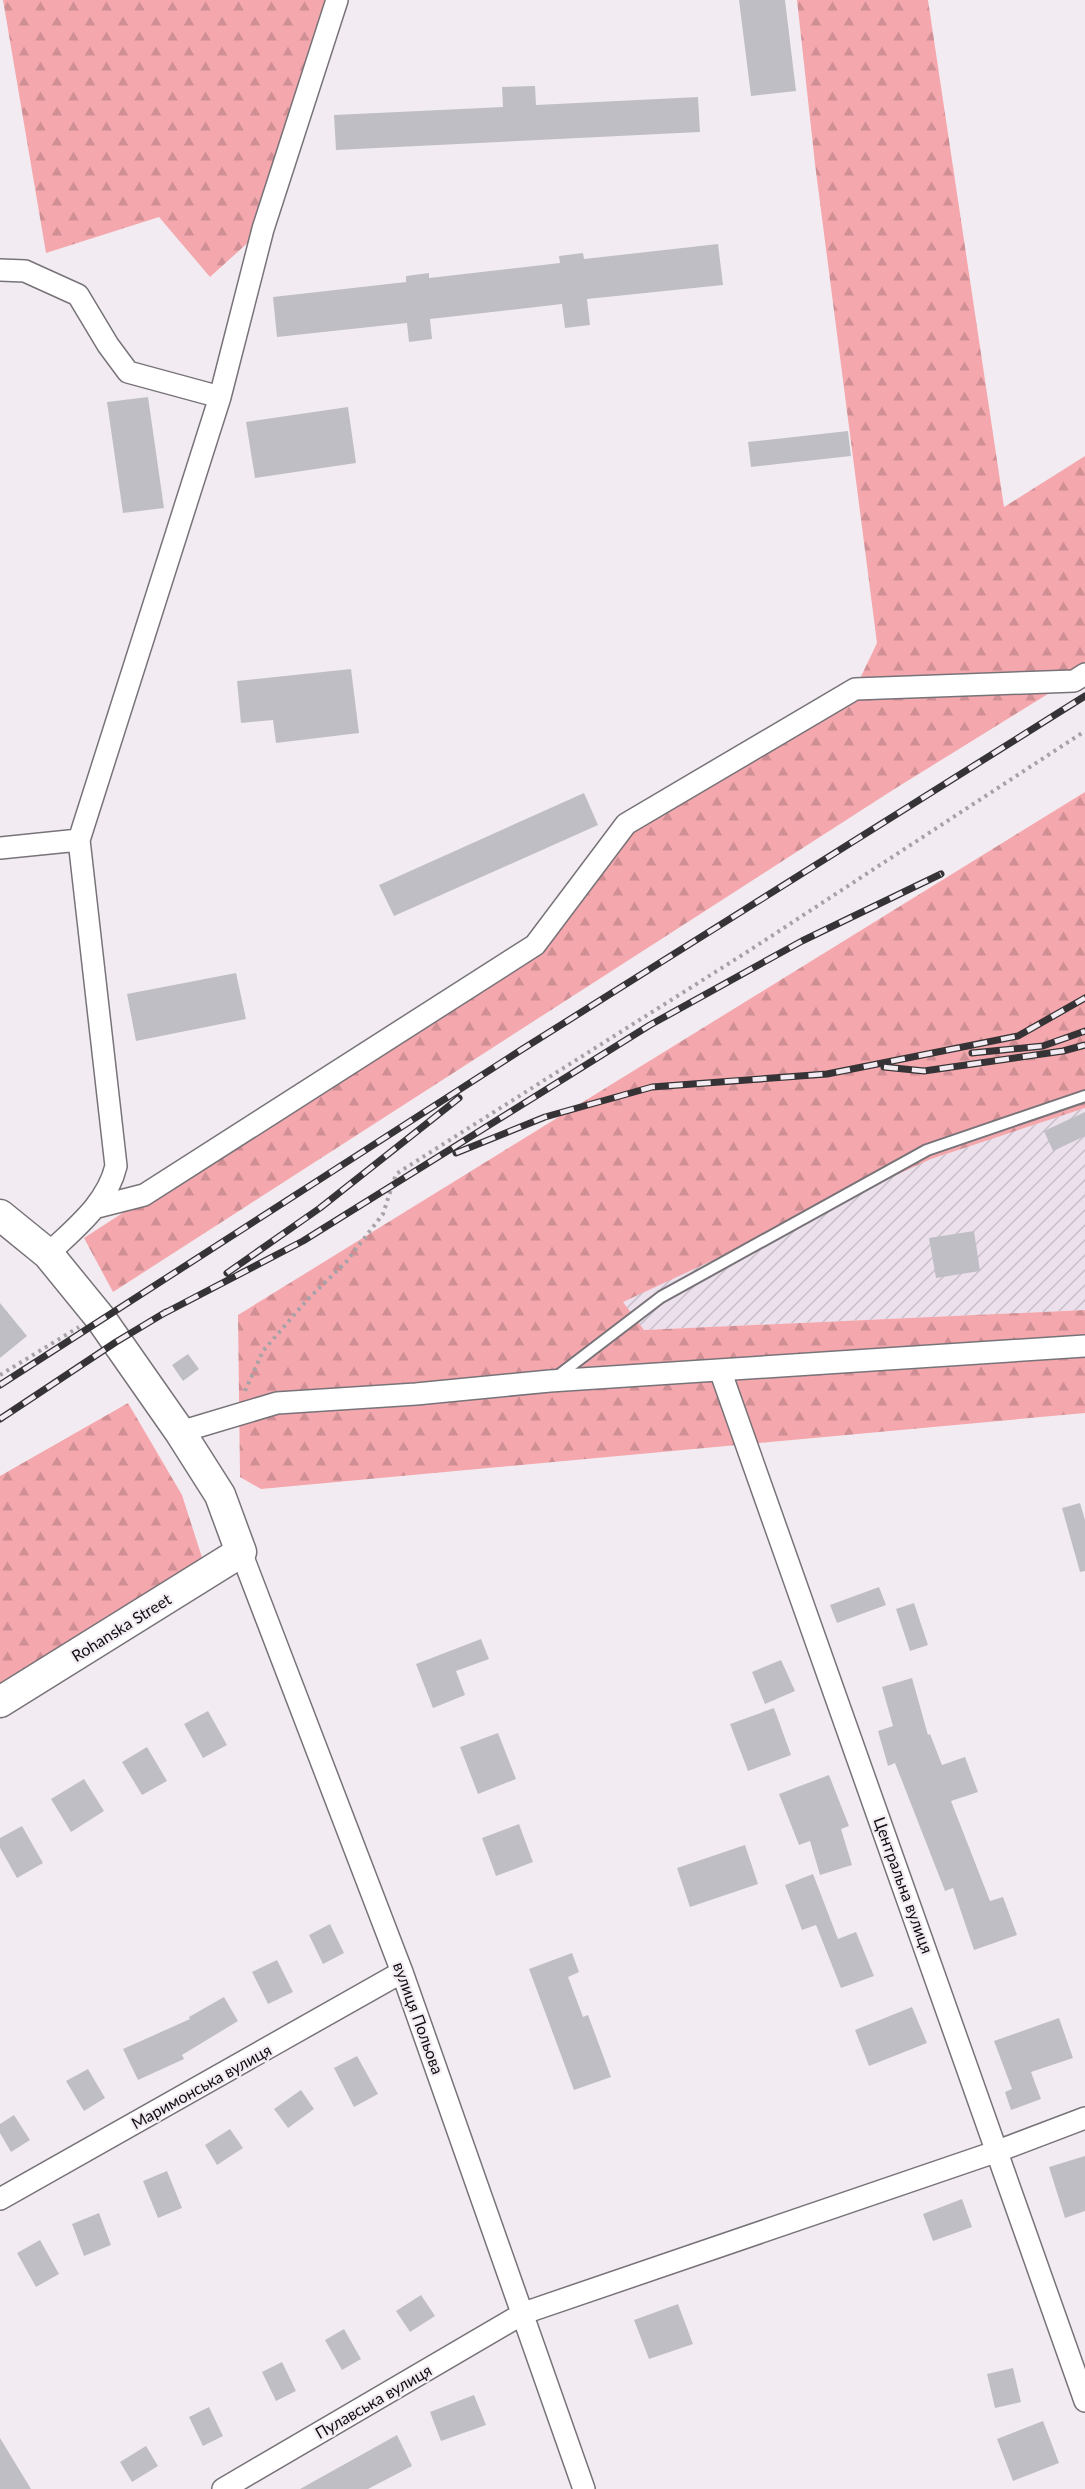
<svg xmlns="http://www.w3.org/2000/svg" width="1085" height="2489" font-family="Lato,sans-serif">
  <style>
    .industrial { fill: url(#industrial-furrows) }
    .forest { fill: url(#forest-firs) }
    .building { fill: #c0bec5 }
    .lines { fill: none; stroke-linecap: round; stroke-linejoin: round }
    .lane-casing { stroke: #787379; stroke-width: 14 }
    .street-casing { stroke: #787379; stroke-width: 24 }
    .secondary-casing { stroke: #787379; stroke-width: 33 }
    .path { stroke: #a6a2a7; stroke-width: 4; stroke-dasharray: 3 4.5; stroke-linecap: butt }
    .lane { stroke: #fff; stroke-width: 10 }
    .street { stroke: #fff; stroke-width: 21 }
    .secondary { stroke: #fff; stroke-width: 30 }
    .rail-casing { stroke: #363336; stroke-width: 7 }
    .rail { stroke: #f2ecf2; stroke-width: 4.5; stroke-dasharray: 14; stroke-linecap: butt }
    .labels { text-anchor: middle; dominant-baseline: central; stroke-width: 4.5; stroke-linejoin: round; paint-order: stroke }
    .street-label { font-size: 16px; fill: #0e0c0f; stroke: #f2ecf2 }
  </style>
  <defs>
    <pattern id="industrial-furrows" width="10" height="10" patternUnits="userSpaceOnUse" patternTransform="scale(1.5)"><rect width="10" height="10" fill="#ebe0ec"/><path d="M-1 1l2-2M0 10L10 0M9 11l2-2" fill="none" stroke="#c8bfc9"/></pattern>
    <pattern id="forest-firs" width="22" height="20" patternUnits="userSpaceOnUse" patternTransform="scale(1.5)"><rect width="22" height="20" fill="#f4a8ad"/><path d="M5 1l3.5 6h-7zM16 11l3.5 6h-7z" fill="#d08f94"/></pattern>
  </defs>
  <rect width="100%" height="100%" fill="#f2ecf2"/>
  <path class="industrial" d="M1085 1108V1310L644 1330 622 1301 931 1159Z"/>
  <path class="forest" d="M3 0H337L263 229 210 277 159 217 46 253Z
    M797 0H928L1004 507 1085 456V671L896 788 113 1292 84 1238 535 945 626 824 855 689 877 643 815 164Z
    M1085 792V1108L931 1159 623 1302 644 1330 1085 1310V1413L261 1489 240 1477 238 1315Z
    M128 1403 182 1495 207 1573 0 1702V1476Z"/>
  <path class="building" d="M739 0H785L796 91 751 96Z
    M535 86 536 105 698 97 700 132 336 150 334 115 503 107 502 87Z
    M718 244 723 285 587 299 590 325 565 328 562 304 430 319 432 339 409 342 407 323 277 337 273 297 406 282V276L429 273V278L560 263 559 256 583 253 584 259Z
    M148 397 164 508 123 513 107 402Z
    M348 407 356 463 255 478 246 422Z
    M848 431 851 456 751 467 748 442Z
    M351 669 359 733 276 743 273 720 241 723 237 681Z
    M584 793 598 825 394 916 379 885Z
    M236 973 246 1019 136 1041 127 994Z
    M1085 1112V1136L1053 1151 1044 1131Z
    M974 1231 980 1271 936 1278 929 1238Z
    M0 1303 27 1336 0 1358Z
    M188 1354 199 1369 183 1381 172 1365Z
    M1080 1503 1085 1520V1571L1080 1572 1062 1508Z
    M879 1587 886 1605 837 1623 830 1605Z
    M914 1603 928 1645 910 1651 896 1609Z
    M481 1639 489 1659 456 1671 465 1695 433 1708 416 1664Z
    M781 1660 795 1691 765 1704 752 1672Z
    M912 1678 928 1735 930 1734 942 1765 965 1757 978 1792 951 1801 990 1901 1003 1897 1017 1935 974 1950 953 1888 945 1891 895 1763 888 1766 878 1731 893 1726 882 1687Z
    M774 1708 791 1755 748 1771 730 1724Z
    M208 1711 227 1745 203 1758 184 1724Z
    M498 1733 516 1779 478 1794 460 1747Z
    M147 1747 167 1781 142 1795 122 1762Z
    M829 1775 849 1826 841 1829 852 1865 820 1875 810 1841 799 1845 779 1794Z
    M84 1779 104 1811 71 1832 51 1799Z
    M519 1824 533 1862 496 1876 482 1838Z
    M22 1826 43 1863 17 1878 0 1848V1838Z
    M745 1845 758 1884 690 1907 677 1868Z
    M813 1874 838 1939 856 1932 874 1976 841 1988 816 1925 802 1930 785 1885Z
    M330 1924 344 1953 323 1964 309 1935Z
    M572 1953 579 1972 568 1977 583 2017 588 2015 611 2077 574 2090 529 1969Z
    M277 1960 293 1992 268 2004 252 1972Z
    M224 1997 238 2021 182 2055 184 2059 138 2080 123 2049 190 2019 189 2017Z
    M912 2007 927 2043 869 2066 855 2030Z
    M1059 2018 1073 2058 1031 2072 1041 2099 1011 2110 1005 2092 1012 2089 994 2041Z
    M357 2056 378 2094 354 2107 334 2068Z
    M88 2069 105 2098 84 2111 66 2081Z
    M301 2090 314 2109 288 2128 274 2109Z
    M14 2115 30 2140 11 2152 0 2133V2124Z
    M230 2129 243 2148 217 2165 205 2145Z
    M1085 2156V2211L1065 2218 1049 2167Z
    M167 2171 182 2208 158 2218 143 2181Z
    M962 2199 972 2227 933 2241 923 2214Z
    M99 2213 111 2245 84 2256 72 2224Z
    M40 2240 59 2274 36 2287 17 2253Z
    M421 2295 435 2316 410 2332 396 2311Z
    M678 2304 693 2344 649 2359 634 2320Z
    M344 2329 361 2359 342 2370 325 2340Z
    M282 2362 296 2391 276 2401 262 2372Z
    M1013 2368 1021 2402 995 2408 987 2374Z
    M474 2395 486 2425 441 2441 430 2412Z
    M209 2407 223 2436 203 2446 189 2417Z
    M1043 2421 1059 2463 1013 2481 997 2439Z
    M397 2435 412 2466 368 2489H300Z
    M0 2438 31 2489H0Z
    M146 2446 158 2466 132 2482 120 2462Z"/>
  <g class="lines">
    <g class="lane-casing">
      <path id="lane" d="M555 1378 661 1297 927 1150 1085 1096"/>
    </g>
    <g class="street-casing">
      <path id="street" d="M0 270 25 271 78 295 108 345 128 372 220 397
        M0 848 79 840 220 397 263 229 337 0
        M97 1207 144 1195 535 945 626 824 855 689 1074 681 1085 674
        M48 1254C75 1228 107 1204 116 1166L79 840
        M720 1370 1085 2401
        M180 1432 277 1403 416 1394 550 1381 1085 1346
        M241 1552 402 1972 584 2489
        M0 2199 402 1972
        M223 2489 524 2313 998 2151 1085 2118"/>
    </g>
    <g class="secondary-casing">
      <path id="secondary" d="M0 1215 48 1254 101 1319 180 1432 220 1495 241 1552 0 1702"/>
    </g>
    <path class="path" d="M0 1375 79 1327
      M245 1391 263 1351 307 1300 346 1262 383 1214 396 1174 747 952 1085 731"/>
    <use href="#lane" class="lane"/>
    <use href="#street" class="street"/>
    <use href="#secondary" class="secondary"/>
    <g class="rail-casing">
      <path id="rail" d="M972 1053 1043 1046 1085 1031
        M884 1067 924 1071 1063 1051 1085 1045
        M456 1153 545 1117 652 1087 827 1074 1018 1036 1085 998
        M227 1273 320 1208 459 1098
        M161 1315 303 1241 650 1025 802 941 941 874
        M0 1385 521 1050 1085 696
        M0 1419 116 1342 166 1312"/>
    </g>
    <use href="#rail" class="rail"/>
  </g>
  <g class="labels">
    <g class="street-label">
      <text transform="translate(121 1627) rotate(-32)">Rohanska Street</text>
      <text transform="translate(904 1885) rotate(70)">Центральна вулиця</text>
      <text transform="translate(419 2018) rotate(70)">вулиця Польова</text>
      <text transform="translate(201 2086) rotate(-29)">Маримонська вулиця</text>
      <text transform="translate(373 2401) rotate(-30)">Пулавська вулиця</text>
    </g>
  </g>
</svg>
